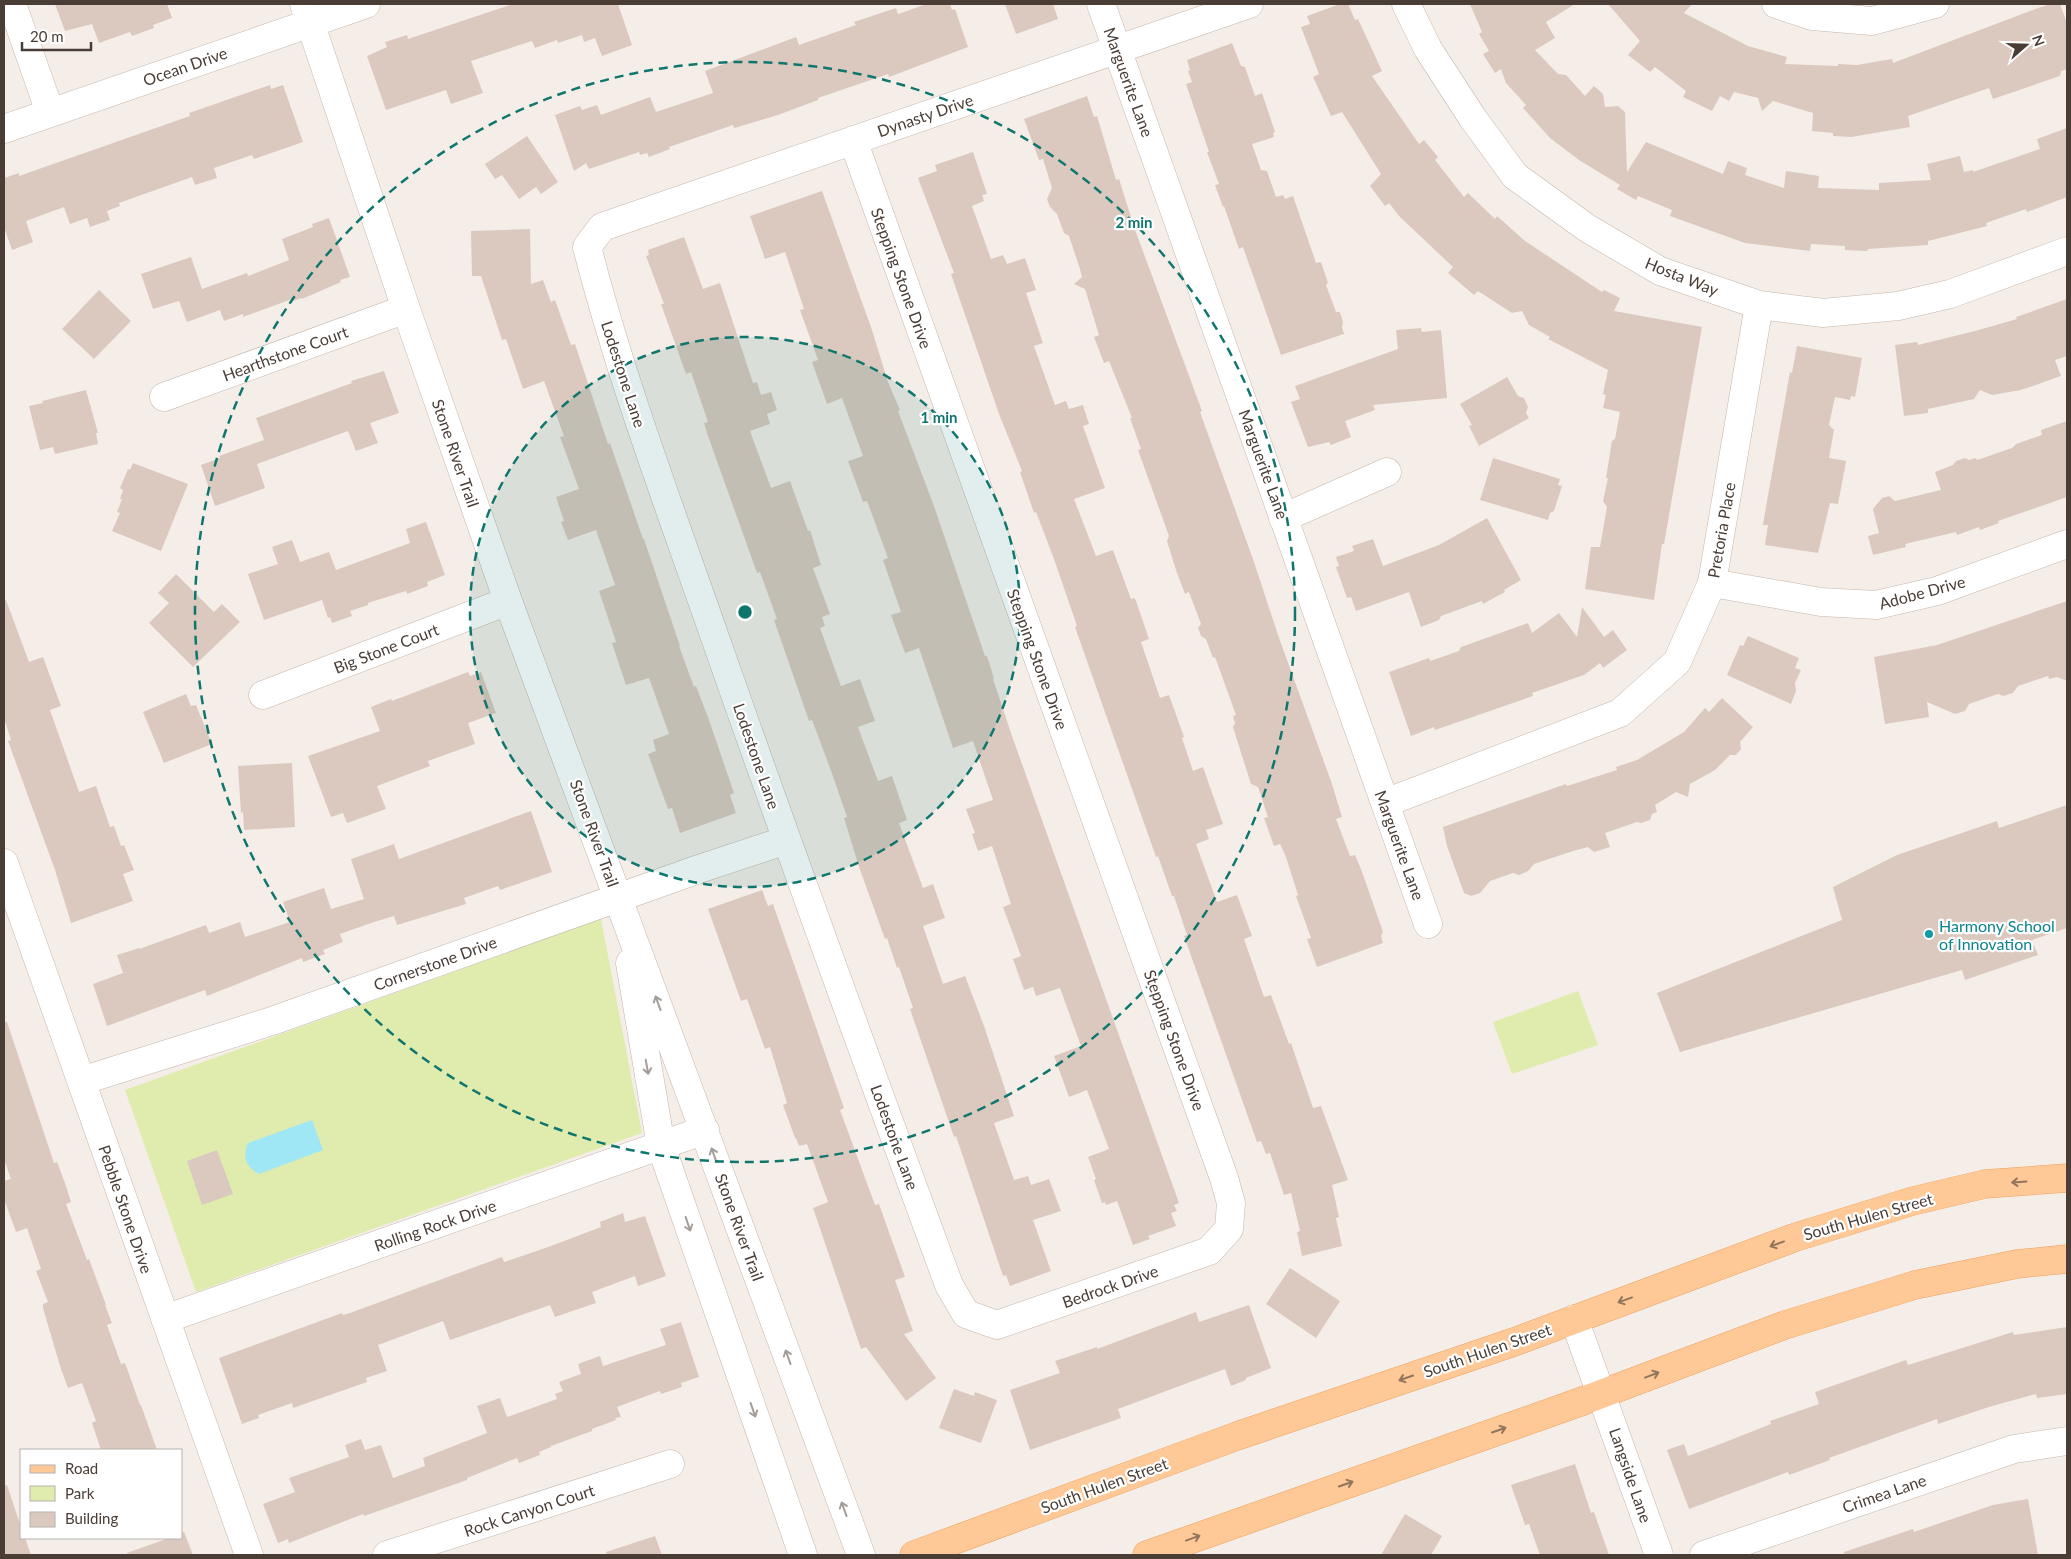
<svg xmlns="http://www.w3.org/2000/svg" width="2071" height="1559" font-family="Lato,sans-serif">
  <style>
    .green { fill: #dfecad }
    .water { fill: #a0e7f6 }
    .building { fill: #dbc9bf }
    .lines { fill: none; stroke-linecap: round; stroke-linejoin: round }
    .minor-casing { stroke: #c5b6ac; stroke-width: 29 }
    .major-casing { stroke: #eda05d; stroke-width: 29 }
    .minor { stroke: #fff; stroke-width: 28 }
    .major { stroke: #ffc997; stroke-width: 28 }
    .oneway { stroke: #a49e9a }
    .oneway2 { stroke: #92755d }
    .ring { fill: none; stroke: #0f766e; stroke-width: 2.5; stroke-dasharray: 9 6 }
    .culture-dot { fill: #0f9aa8; stroke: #fff; stroke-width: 2 }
    .labels { text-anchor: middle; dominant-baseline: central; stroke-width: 4.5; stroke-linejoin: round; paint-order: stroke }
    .street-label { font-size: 16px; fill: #493d36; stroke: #fff }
    .culture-label { font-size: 16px; fill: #0d838f; stroke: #fff; text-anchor: start }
    .centre { fill: #0f766e; stroke: #fff; stroke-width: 2.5 }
    .ring-label { font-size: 15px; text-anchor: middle; font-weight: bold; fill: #0f766e; stroke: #fff; stroke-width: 4.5; stroke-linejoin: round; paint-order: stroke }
  </style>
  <rect width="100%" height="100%" fill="#f5eee8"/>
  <path class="green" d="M601 919 642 1133 196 1292 125 1090Z
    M1578 991 1598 1045 1512 1074 1493 1022Z"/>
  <path class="water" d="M312 1120 323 1150 259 1174C246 1167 242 1157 248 1143Z"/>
  <path class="building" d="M55 4H167L172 18 153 25 154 28 132 36 130 32 99 43 92 24 65 31Z
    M513 4H618L632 45 602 56 595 38 584 42 582 35 558 43 557 40 535 48 532 41 471 61 483 93 451 104 446 90 386 110 367 56 387 47 385 42 407 35 408 39Z
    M927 4H950L952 10 955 9 968 47 889 77 888 74 818 98V100L778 115 734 128 733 125 669 147 670 149 649 157 647 153 640 155 639 152 589 169 586 163 574 171 555 115 580 106 582 110 597 105 601 115 650 97 656 112 713 93 705 71 796 37 799 45 856 25 854 22 896 8 898 14Z
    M1005 4H1053L1058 19 1016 34Z
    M1340 4H1348L1355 20 1358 19 1382 71 1372 76 1419 144 1424 140 1438 157 1435 160 1464 197 1468 193 1495 219 1497 216 1525 241 1602 292 1604 290 1620 298 1614 311 1702 327 1664 544H1662L1654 600 1585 589 1591 547H1600L1607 507 1603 501 1608 478H1606L1612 441 1615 439 1620 412 1603 408 1606 395 1603 394 1608 370 1548 339 1550 337 1529 325 1522 311 1512 313 1478 291 1474 295 1448 273 1453 267 1399 216 1389 203 1385 206 1370 186 1381 174 1342 112 1331 116 1313 77 1319 74 1301 27 1310 24 1307 16Z
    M1470 4H1575L1546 22 1555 38 1535 50 1558 74 1566 75 1585 96 1594 86 1603 94 1605 107 1618 106 1625 112 1627 172 1646 142 1723 174 1728 161 1747 168 1745 175 1784 188 1786 171 1819 176 1818 188 1879 190V183L1931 180 1927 164 1960 156 1964 172 1973 170V172L2040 149 2037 139 2067 128V197L2027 212 2026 209 1986 223 1987 226 1928 241V245L1868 249 1867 251 1845 250V246L1811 244 1810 251 1745 243 1670 216 1672 210 1638 196 1636 200 1617 189 1620 185 1579 160 1550 138 1523 108 1526 105 1506 83 1501 69 1495 73 1483 54 1489 51 1479 34 1482 32Z
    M1608 4H1692L1684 13 1748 46 1787 57 1785 64 1838 66V64L1857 65 1892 59 1893 63 2035 9 2051 4H2060L2067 23V69L2061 71 2060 76 1993 99 1989 88 1908 116 1910 127 1851 137 1833 136V133L1812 131 1813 113 1773 101 1762 111 1758 98 1734 92 1729 101 1720 96 1712 111 1683 97 1686 91 1655 67 1650 72 1628 55 1640 41Z
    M1232 43 1241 66 1245 67 1255 96 1262 93 1275 132 1273 133 1274 137 1252 144 1261 170 1267 171 1276 197 1283 195 1285 199 1293 196 1316 263 1321 262 1328 283 1326 285 1336 312H1340L1343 322 1342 327 1344 334 1281 355 1243 247 1239 249 1224 206 1223 207 1215 185 1219 184 1207 152H1209L1186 84 1192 82 1188 71 1190 70 1187 60Z
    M270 85 271 89 283 85 303 142 254 159 252 155 214 168 217 178 195 185 192 177 119 203 120 206 107 211 110 220 90 227 87 218 70 224 64 207 26 221 33 242 12 250 4 227V178L19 173V176L190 116 189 113Z
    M1087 96 1094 117 1097 116 1116 180 1119 179 1134 227 1202 411 1200 412 1254 562 1278 635 1332 784 1342 817 1336 819 1350 856 1355 855 1361 869 1383 932 1381 936 1383 943 1317 967 1307 939 1311 938 1296 896 1298 895 1286 857 1280 844 1274 846 1264 818 1268 817 1258 787 1251 784 1237 740 1233 727 1235 723 1233 716 1236 715 1215 657 1213 658 1206 639 1201 636 1198 628 1201 624 1189 592 1185 594 1176 570 1167 541 1169 536 1138 450 1141 449 1130 418H1132L1109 361 1104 363 1094 337 1099 335 1085 289 1074 284 1082 277 1080 269 1069 236 1064 233 1057 214 1050 207 1047 199 1052 188 1043 159 1039 160 1024 119Z
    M527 136 558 182 541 194 536 187 519 199 502 175 495 179 485 164Z
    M973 152 987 194 982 195 984 201 972 206 991 259 1003 255 1007 264 1025 258 1036 290 1026 293 1043 343 1034 346 1055 405 1066 401 1069 409 1083 405 1089 424 1083 426 1105 488 1074 499 1096 556 1113 550 1131 599 1134 598 1136 601 1149 639 1141 642 1160 698 1169 695 1184 737 1182 738 1193 771 1203 767 1223 824 1206 830 1209 839 1196 844 1217 902 1237 895 1252 936 1244 939 1264 997 1271 995 1289 1044 1291 1043 1313 1108 1321 1106 1348 1180 1332 1185 1339 1217 1336 1218 1342 1246 1302 1256 1297 1232 1300 1231 1291 1193 1284 1195 1270 1153 1266 1154 1261 1141 1257 1142 1184 936 1187 935 1174 896H1172L1158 856 1156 857 1075 627 1077 626 1054 559 1036 512 1034 513 1020 472 1022 471 999 414 951 274 954 273 918 178 937 171 935 165Z
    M822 191 872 330 888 382 900 410 898 411 934 506 985 656H987L994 678 993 679 1012 736 1179 1203 1174 1205 1177 1211 1171 1213 1176 1226 1148 1236 1150 1239 1133 1245 1117 1201 1106 1205 1105 1202 1102 1203 1094 1180 1096 1179 1088 1157 1109 1149 1087 1090 1069 1097 1054 1056 1081 1046 1060 988 1036 996 1033 987 1024 990 1013 959 1021 956 1003 907 1011 904 992 846 978 851 972 834 975 833 966 809 993 800 973 741 953 748 919 648 905 653 891 615 901 612 883 560 888 558 867 501 863 502 848 461 863 456 842 398 827 404 812 362 818 360 800 310 804 309 785 252 765 259 750 216Z
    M329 218 350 277 340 280 341 282 302 299V298L293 301 292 299 243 317V314L224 321 220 310 187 322 179 301 153 309 141 274 191 257 202 289 247 273 248 276 289 260 282 239 313 227 312 224Z
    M530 229 531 284 543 280 551 302 555 300 571 345 575 344 608 444 610 443 643 539H644L680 646H679L694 687 696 686 709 720 734 793 730 795 736 813 680 833 672 808 668 809 648 754 656 751 653 740 669 734 649 678 626 685 612 643 616 642 599 591 615 585 596 530 568 540 561 522 564 521 556 497 579 489 560 437 564 436 544 381 523 389 506 339 502 340 481 276H472L471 231Z
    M684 237 703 289 720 283 753 383 757 382 761 395 771 392 777 410 767 414 770 424 750 431 771 488 790 481 808 531 810 530 821 565 813 568 830 614 822 617 825 626 820 628 841 686 860 679 875 721 858 727 878 781 892 776 907 820 899 823 923 888 933 884 945 918 923 926 943 984 965 976 984 1026 1014 1116 994 1123 1014 1180 1028 1176 1031 1185 1049 1179 1061 1211 1033 1220 1051 1271 1010 1286 1006 1275 1003 1276 956 1136 954 1137 910 1009 913 1008 899 967 897 968 887 938 885 939 859 867 844 818 847 817 830 768 812 720 809 721 774 620 777 619 760 572 757 573 708 436 704 423 708 422 691 372 686 374 661 304H664L646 256 649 255 648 250Z
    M99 290 131 321 94 359 62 329Z
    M2067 299V356L2055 360 2061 376 2021 390 1992 395 1980 390 1974 399 1928 409V413L1904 416 1895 345 1917 342 1918 345 1975 331 2017 319 2016 317Z
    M1421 328 1422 332 1441 330 1447 398 1373 405 1375 410 1345 421 1351 437 1331 445 1329 442 1308 447 1291 402 1300 399 1295 386 1398 349 1396 330Z
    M1797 346 1862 358 1855 397 1851 396 1850 400 1835 397 1829 425 1834 430 1829 458 1846 461V462L1838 504 1830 503 1818 553 1765 545 1768 525H1763L1767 501 1790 372 1792 373Z
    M384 371 399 413 370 423 378 443 356 451 348 431 257 464 265 488 215 506 201 465 220 458 219 456 264 440 256 418 352 383 351 381Z
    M1507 377 1518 396 1524 398 1528 407 1526 413 1529 418 1479 446 1469 426 1472 425 1460 404Z
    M86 390 98 433H96L98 444 55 454 53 447 40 450 29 406 43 403 42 401Z
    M2067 421V497L1998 521 1999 523 1980 530 1979 527 1957 535 1956 532 1905 544 1906 547 1873 555 1868 536 1879 533 1873 509 1882 498 1889 496 1895 501 1941 490 1935 472 1953 465 1956 461 1965 458 1969 460 1976 458 1977 460 2012 448 2016 444 2042 435 2041 430Z
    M1493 458 1560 479 1558 485 1562 486 1554 511 1550 513 1548 520 1480 500Z
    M133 463 188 484 161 551 112 531 120 513 117 512 122 499H120L123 490 120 488 128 469 130 470Z
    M1487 518 1521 580 1504 590 1505 592 1483 604 1482 601 1441 616 1439 620 1421 627 1409 592 1356 611 1351 597 1347 598 1336 567 1339 566 1336 557 1354 551 1352 546 1373 539 1383 566 1439 545Z
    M426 522 445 575 427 582 428 586 407 594 406 591 368 603V605L350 611 352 616 332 623 330 617 328 618 322 600 264 620 248 574 278 564 272 547 292 540 300 562 329 552 336 570 410 543 406 529Z
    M176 574 214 612 222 604 240 622 193 667 149 623 169 603 158 593Z
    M4 600H6L29 662 43 657 61 706 50 710 79 792 96 786 110 827 114 826 121 846 124 845 134 870 123 874 133 901 71 923 55 870 8 741 11 740 4 718Z
    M2067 601V681L2057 677 2049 679 2048 676 2018 686 2013 693 2003 696 1998 694 1969 704 1965 711 1955 714 1927 702 1929 717 1885 724 1874 657 1937 645Z
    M1582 607 1604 637 1613 630 1627 650 1603 668 1600 663 1584 675 1532 693 1533 696 1435 730 1434 727 1411 736 1389 672 1429 658 1430 661 1459 651 1461 647 1528 623 1532 633 1559 613 1577 637Z
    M1748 636 1799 658 1795 668 1801 670 1795 683 1796 691 1791 704 1727 675 1740 645 1743 646Z
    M468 672 470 676 481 672 496 713 468 723 475 744 428 761 430 766 377 786 386 809 347 823 343 813 331 817 308 756 380 731 371 707 391 699 392 701Z
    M186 694 191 706 196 705 212 744 164 763 143 712Z
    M1722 698 1753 727 1740 742 1741 749 1736 755H1730L1715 770 1690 784 1688 797 1676 792 1655 805 1657 812 1652 814 1650 820 1641 823 1637 822 1605 833 1610 847 1594 852 1588 847 1573 851 1534 864 1528 871 1519 875 1513 873 1490 881 1480 893 1471 896 1464 893 1447 846 1443 827 1566 784 1567 786 1617 770 1616 767 1637 760 1684 732 1705 708 1709 712Z
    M292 763 295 827 244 830 243 812 241 813 238 766Z
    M2067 805V928L2032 940 2038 955 1965 980 1962 970 1680 1052 1657 993 1842 920 1833 887 1897 855 1997 821 1999 828Z
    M531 811 552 872 500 890 498 886 464 898 466 904 397 925 394 916 374 922 340 934 343 942 323 950 325 954 303 962 302 958 207 996 205 990 107 1026 93 984 123 973 117 955 139 948V949L206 925 209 933 240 922 245 937 290 922 283 902 324 888 331 909 364 899 351 859 394 844 399 859Z
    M762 890 768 906 773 904 844 1108 840 1110 875 1205 879 1204 905 1277 895 1280 913 1331 904 1334 936 1378 906 1401 866 1347 861 1349 813 1208 828 1202 807 1144 799 1146 796 1138H795L783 1105 787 1103 770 1047 765 1049 747 999 741 1001 708 909Z
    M4 1022H7L54 1163 57 1162 65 1183 71 1202 66 1204 87 1260 89 1259 106 1305H105L112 1323 107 1325 121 1364 125 1363 140 1405H141L157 1450H101L92 1423 96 1421 82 1383 68 1388 60 1366 43 1308V1304L48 1302 36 1271 41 1269 27 1228 16 1232 4 1199V1181L11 1179 4 1159Z
    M217 1150 233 1194 202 1205 187 1161Z
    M623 1213 625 1222 645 1216 666 1276 638 1286 635 1276 592 1292 596 1303 555 1317 550 1305 450 1340 443 1321 378 1345 387 1371 366 1378 367 1382 293 1408 292 1403 258 1415 259 1418 242 1424 219 1358 342 1313 343 1315 350 1313 502 1257 504 1262 551 1246 601 1227 600 1222Z
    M1290 1268 1340 1301 1316 1338 1266 1304Z
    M1249 1305 1271 1368 1246 1378V1380L1231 1386 1225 1369 1118 1409 1121 1418 1030 1450 1010 1390 1060 1373 1055 1361 1097 1347V1349L1196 1312 1199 1322Z
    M681 1322 699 1377 681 1383 682 1387 661 1394 660 1391 617 1407 621 1417 615 1418 616 1420 592 1429V1431L551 1446V1447L539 1452 540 1455 519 1463 517 1458 467 1478V1480L364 1516 363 1514 289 1543 288 1539 278 1543 263 1504 295 1492 289 1478 349 1457 345 1445 361 1439 365 1450 381 1445 393 1478 425 1466 423 1458 487 1433 477 1406 500 1398 507 1417 557 1399 555 1394 563 1391 559 1382 581 1374 578 1364 600 1356 603 1366 666 1345 660 1329Z
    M2067 1327V1394L2037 1398 2036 1394 1992 1406 1938 1424 1937 1419 1829 1458 1830 1460 1789 1475 1788 1472 1689 1509 1667 1450 1684 1444 1688 1456 1723 1443 1771 1424 1770 1421 1819 1404 1815 1392 1906 1360 1908 1365 2013 1332 2014 1335Z
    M954 1389 974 1396 975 1392 997 1400 981 1443 939 1428Z
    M1575 1464 1591 1513 1594 1512 1609 1555H1540L1529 1524 1525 1525 1511 1485Z
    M7 1485 21 1527V1538H25L31 1555H4V1486Z
    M2028 1499 2038 1555H1844V1552L1913 1529 1914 1532 1993 1505Z
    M1405 1514 1442 1536 1431 1555H1381Z
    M184 1532 193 1555H127V1553L169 1538H181V1533Z
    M655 1536 662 1555H607L606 1552Z"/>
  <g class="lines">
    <g class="minor-casing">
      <path id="minor" d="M12 4 50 112
        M304 4 406 309 508 601 861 1555
        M1101 4 1428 924
        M1406 4 1428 49 1472 117 1515 176 1587 228 1660 271 1759 305 1823 313 1898 306 1950 294 2067 251
        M1776 4 1812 16 1872 21 1935 4
        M4 129 366 4
        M853 140 1224 1178 1231 1203 1229 1229 1209 1251 997 1325 966 1314 949 1285C871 1073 793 860 718 646 672 514 622 383 587 247L602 227 1249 4
        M164 397 406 309
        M1283 518 1387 472
        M1712 583 1821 602 1876 605 1937 591 2067 544
        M263 695 508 601
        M1385 803 1620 713 1677 662 1712 583 1759 305
        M4 863 249 1555
        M630 963 661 1146 803 1555
        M81 1081 272 1021 699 869 787 840
        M165 1319 705 1130
        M1574 1319 1659 1555
        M387 1555 670 1464
        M1704 1555 2014 1449 2067 1441"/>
    </g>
    <g class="major-casing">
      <path id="major" d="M914 1555 1237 1436 1514 1342 1796 1237 1913 1201 1985 1184 2067 1178
        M1147 1555 1580 1402 1785 1325 1915 1285 2017 1264 2067 1259"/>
    </g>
    <use href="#minor" class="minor"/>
    <use href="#major" class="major"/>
  </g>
  <defs><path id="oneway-shaft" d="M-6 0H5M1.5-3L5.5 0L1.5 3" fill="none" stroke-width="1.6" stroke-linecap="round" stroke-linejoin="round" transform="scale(1.25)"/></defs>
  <g class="oneway">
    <use href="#oneway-shaft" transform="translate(658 1003) rotate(-110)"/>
    <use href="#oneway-shaft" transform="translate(647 1067) rotate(80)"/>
    <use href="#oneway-shaft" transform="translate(714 1155) rotate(-110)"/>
    <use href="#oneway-shaft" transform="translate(688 1224) rotate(71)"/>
    <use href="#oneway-shaft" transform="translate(788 1357) rotate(-110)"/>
    <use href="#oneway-shaft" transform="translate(753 1410) rotate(71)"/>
    <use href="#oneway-shaft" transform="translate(844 1509) rotate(-110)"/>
  </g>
  <g class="oneway2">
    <use href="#oneway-shaft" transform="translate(2019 1182) rotate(176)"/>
    <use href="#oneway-shaft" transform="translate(1777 1244) rotate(160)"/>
    <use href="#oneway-shaft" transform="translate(1625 1300) rotate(160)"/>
    <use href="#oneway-shaft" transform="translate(1652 1375) rotate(-21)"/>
    <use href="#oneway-shaft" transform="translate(1406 1378) rotate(161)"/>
    <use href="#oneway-shaft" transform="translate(1499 1430) rotate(-19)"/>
    <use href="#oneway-shaft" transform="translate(1346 1484) rotate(-19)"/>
    <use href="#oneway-shaft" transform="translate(1193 1538) rotate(-20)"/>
  </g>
  <circle cx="745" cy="612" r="275" fill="#0f766e" fill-opacity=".12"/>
  <g class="ring">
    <circle cx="745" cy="612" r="275"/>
    <circle cx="745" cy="612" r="550"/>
  </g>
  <circle class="culture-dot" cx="1929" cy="934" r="5"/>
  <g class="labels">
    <g class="street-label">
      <text transform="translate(185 66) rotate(-19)">Ocean Drive</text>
      <text transform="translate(1129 82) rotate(70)">Marguerite Lane</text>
      <text transform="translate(925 115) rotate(-19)">Dynasty Drive</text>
      <text transform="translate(1682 276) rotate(22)">Hosta Way</text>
      <text transform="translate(902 278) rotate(70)">Stepping Stone Drive</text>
      <text transform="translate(285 353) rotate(-20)">Hearthstone Court</text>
      <text transform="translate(624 374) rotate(72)">Lodestone Lane</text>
      <text transform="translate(456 453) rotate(71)">Stone River Trail</text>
      <text transform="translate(1264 464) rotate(70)">Marguerite Lane</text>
      <text transform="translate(1721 530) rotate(-80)">Pretoria Place</text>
      <text transform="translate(1922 592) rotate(-15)">Adobe Drive</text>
      <text transform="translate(386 648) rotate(-21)">Big Stone Court</text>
      <text transform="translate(1038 659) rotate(70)">Stepping Stone Drive</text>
      <text transform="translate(757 756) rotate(71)">Lodestone Lane</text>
      <text transform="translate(595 833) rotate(70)">Stone River Trail</text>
      <text transform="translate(1400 845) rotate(70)">Marguerite Lane</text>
      <text transform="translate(435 963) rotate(-20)">Cornerstone Drive</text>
      <text transform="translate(1175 1040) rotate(70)">Stepping Stone Drive</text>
      <text transform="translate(895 1137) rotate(70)">Lodestone Lane</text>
      <text transform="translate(126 1209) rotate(71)">Pebble Stone Drive</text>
      <text transform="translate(1868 1216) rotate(-16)">South Hulen Street</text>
      <text transform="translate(435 1225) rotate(-19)">Rolling Rock Drive</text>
      <text transform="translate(740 1227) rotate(70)">Stone River Trail</text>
      <text transform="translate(1110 1286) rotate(-19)">Bedrock Drive</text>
      <text transform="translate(1487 1350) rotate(-19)">South Hulen Street</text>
      <text transform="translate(1631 1475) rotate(71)">Langside Lane</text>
      <text transform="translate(1104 1485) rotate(-20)">South Hulen Street</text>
      <text transform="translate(1884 1493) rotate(-19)">Crimea Lane</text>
      <text transform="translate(529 1510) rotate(-18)">Rock Canyon Court</text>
    </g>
    <g class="culture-label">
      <text x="1939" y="925">Harmony School<tspan x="1939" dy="18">of Innovation</tspan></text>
    </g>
  </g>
  <circle cx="745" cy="612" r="8" class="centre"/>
  <g class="ring-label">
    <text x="1134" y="228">2 min</text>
    <text x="939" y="423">1 min</text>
  </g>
  <rect width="2071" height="1559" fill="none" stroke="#493d36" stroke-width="10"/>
  <rect x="20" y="1449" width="162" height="90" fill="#ffffff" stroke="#b6b1af"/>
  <rect x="30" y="1465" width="25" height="8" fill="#ffc997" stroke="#b6b1af"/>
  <text x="65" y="1474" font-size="15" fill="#493d36">Road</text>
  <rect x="30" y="1486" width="25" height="15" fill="#dfecad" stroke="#b6b1af"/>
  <text x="65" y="1499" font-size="15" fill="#493d36">Park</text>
  <rect x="30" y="1512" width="25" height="15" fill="#dbc9bf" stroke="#b6b1af"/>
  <text x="65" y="1524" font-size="15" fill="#493d36">Building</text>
  <g transform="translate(2026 45) rotate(70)" stroke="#ffffff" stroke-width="4" paint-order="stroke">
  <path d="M0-4L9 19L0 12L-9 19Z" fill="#493d36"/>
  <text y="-8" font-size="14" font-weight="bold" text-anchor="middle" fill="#493d36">N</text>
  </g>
  <path d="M22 42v8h69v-8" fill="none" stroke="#493d36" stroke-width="2.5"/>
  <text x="30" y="42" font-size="15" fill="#493d36" stroke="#ffffff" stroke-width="4" paint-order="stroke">20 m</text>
</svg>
